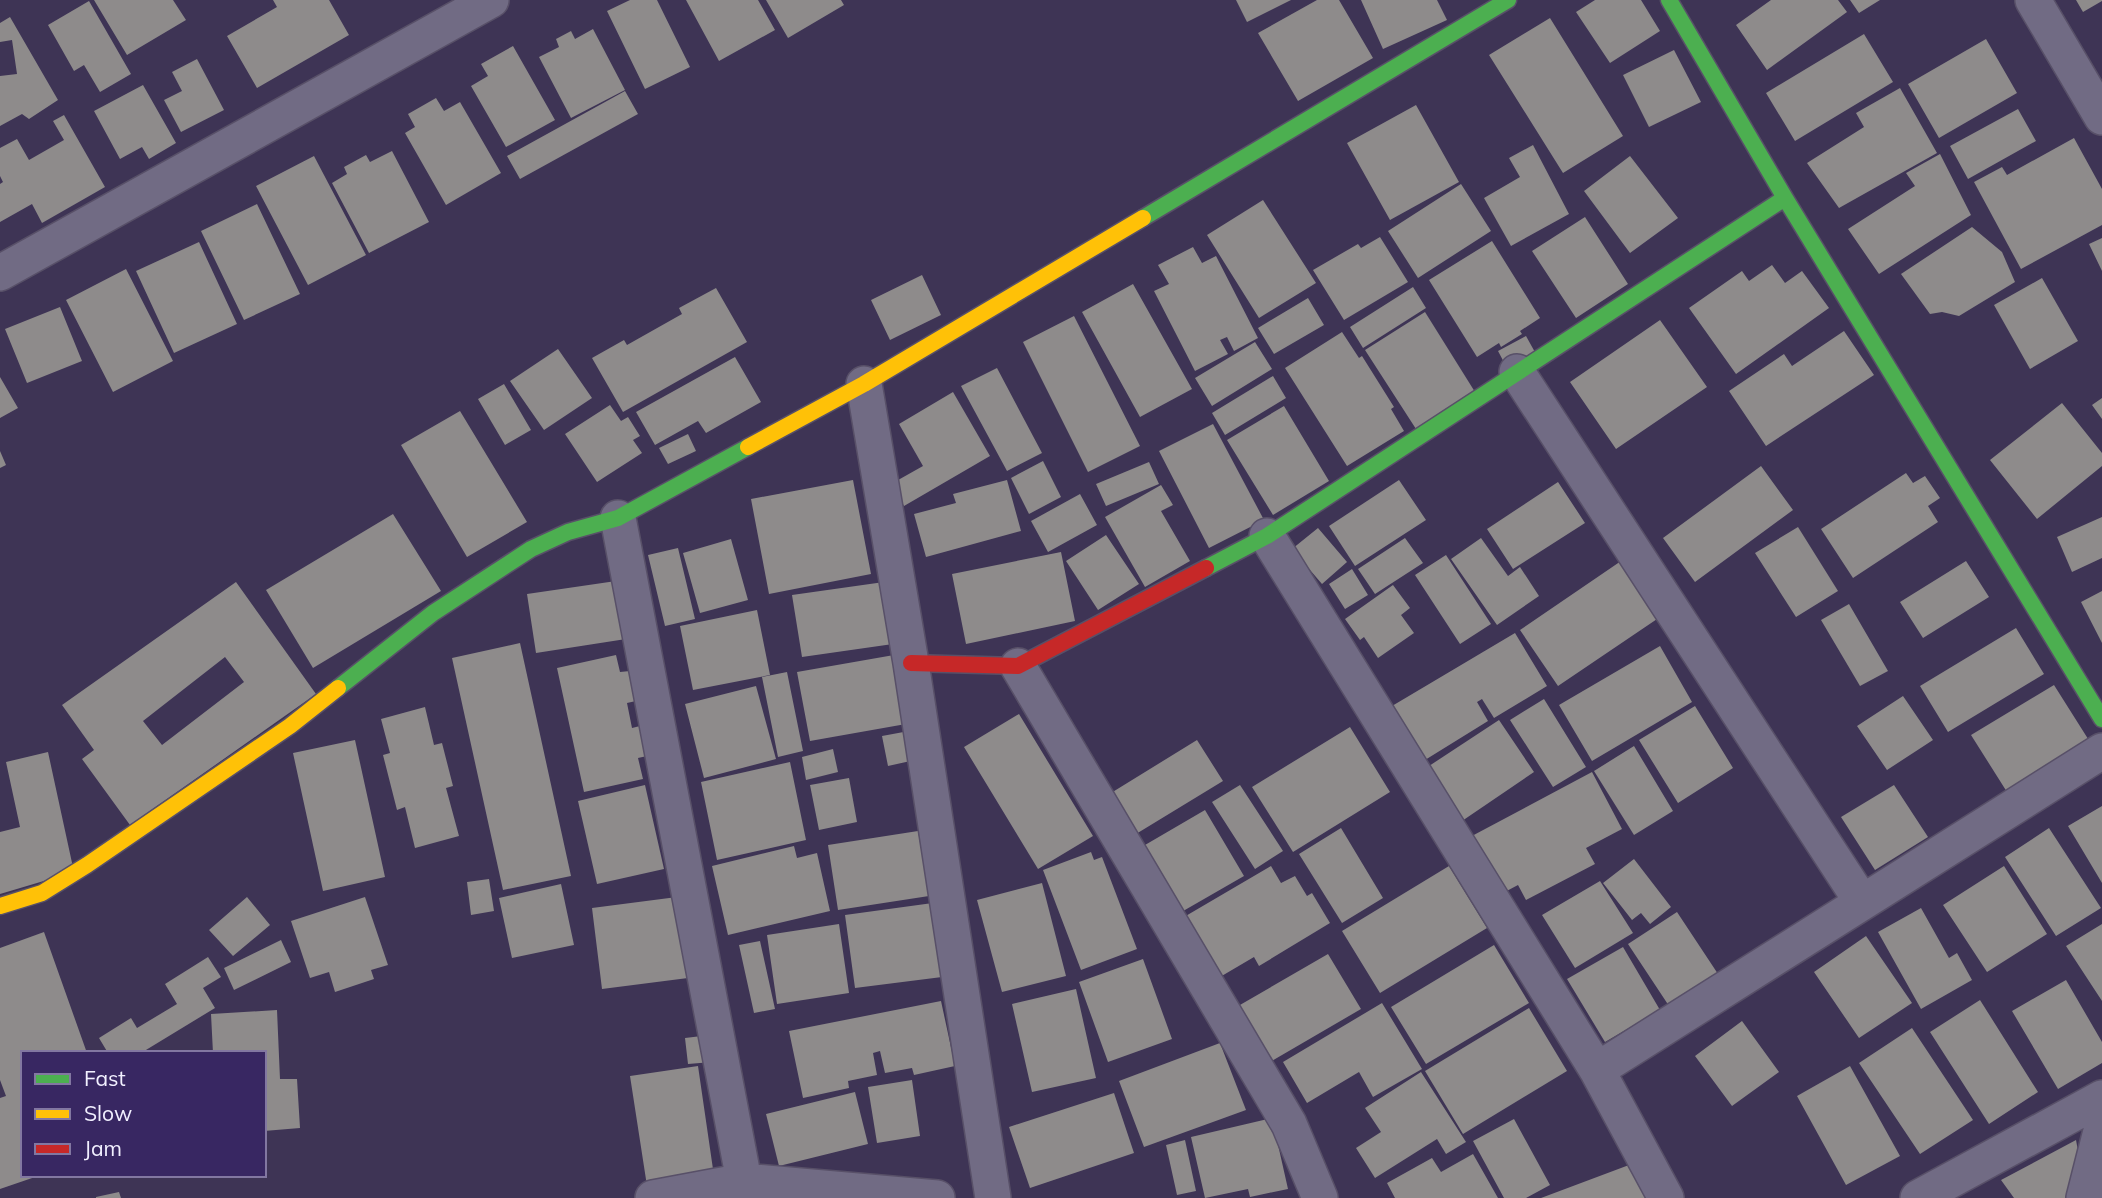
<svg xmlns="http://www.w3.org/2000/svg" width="2102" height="1198" font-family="Mulish,sans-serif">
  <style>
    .building { fill: #8e8b8b; fill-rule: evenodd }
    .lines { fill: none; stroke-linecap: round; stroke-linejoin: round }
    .street-casing { stroke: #585068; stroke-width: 38 }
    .fast-casing { stroke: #585068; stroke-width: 19 }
    .slow-casing { stroke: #585068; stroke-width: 19 }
    .jam-casing { stroke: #585068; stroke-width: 19 }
    .street { stroke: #716b84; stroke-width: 35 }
    .fast { stroke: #4caf50; stroke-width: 16 }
    .slow { stroke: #ffc107; stroke-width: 16 }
    .jam { stroke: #c62828; stroke-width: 16 }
  </style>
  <rect width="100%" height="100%" fill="#3e3455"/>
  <path class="building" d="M94 0H173L186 20 127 55Z
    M273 0H329L349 35 257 88 227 36 277 7Z
    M630 0H657L690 67 645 89 607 11Z
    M686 0H758L775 30 719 61Z
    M766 0H841L844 5 788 38Z
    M1236 0H1291L1247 22Z
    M1317 0H1339L1373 58 1298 101 1258 33Z
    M1361 0H1437L1447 20 1383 49Z
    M1595 0H1641L1660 31 1610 63 1576 12Z
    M1771 0H1838L1847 12 1767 70 1736 25Z
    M1850 0H1880L1859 13Z
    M2076 0H2102V1L2083 12Z
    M89 1 131 74 100 92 84 65 74 71 48 25Z
    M10 17 58 100 29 119 22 114 0 126V76L17 74 12 40 0 42V23Z
    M1550 18 1623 136 1563 173 1489 55Z
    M593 29 625 90 571 118 539 57 559 47 556 39 571 31 575 39Z
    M1864 34 1893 82 1795 141 1766 93Z
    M1986 39 2017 93 1939 138 1908 84Z
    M513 46 555 120 506 147 471 86 488 76 481 64Z
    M1674 50 1701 102 1649 127 1623 75Z
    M197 59 224 110 181 132 164 100 182 91 172 72Z
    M143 85 176 143 149 159 142 147 120 159 94 111Z
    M1900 88 1937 153 1839 208 1807 163 1864 127 1856 113Z
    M625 91 638 114 520 179 507 156Z
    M436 98 444 111 460 102 501 173 446 205 405 133 415 127 408 114Z
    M1416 105 1459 182 1390 220 1347 143Z
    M2018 109 2036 141 1968 179 1950 146Z
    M64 115 105 187 42 223 32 204 0 222V184L3 182 0 176V148L17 139 29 160 64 140 53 121Z
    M2074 138 2102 189V225L2021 269 1974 182 2002 167 2007 175Z
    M1533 145 1569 214 1511 246 1484 198 1520 177 1509 158Z
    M392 151 429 222 369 253 332 183 347 174 344 167 366 155 370 162Z
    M1940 154 1971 215 1879 274 1848 229 1915 186 1906 173Z
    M314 156 366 255 308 285 256 186Z
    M1630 156 1678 218 1630 253 1584 191Z
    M1461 184 1491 231 1418 278 1388 231Z
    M1263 200 1316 283 1259 318 1207 235Z
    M257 204 300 294 244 320 201 231Z
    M1585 217 1628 284 1576 318 1532 251Z
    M1972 227 2002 252 2015 282 1959 316 1942 312 1930 314 1901 274Z
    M1380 237 1408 282 1344 320 1313 270 1358 244 1361 248Z
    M2102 238V271L2089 244Z
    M1492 241 1540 318 1520 331 1522 334 1501 347 1499 343 1477 357 1429 280Z
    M199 242 237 324 174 353 136 271Z
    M1193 247 1202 263 1216 256 1258 338 1234 351 1227 337 1220 340 1228 354 1195 371 1154 291 1169 284 1158 265Z
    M1772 265 1785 283 1802 271 1829 308 1736 374 1689 308 1742 271 1749 281Z
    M126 269 173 361 113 392 66 300Z
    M922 275 941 315 890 340 871 300Z
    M2042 278 2078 341 2030 369 1994 305Z
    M1133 284 1192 389 1140 417 1082 312Z
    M1413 287 1426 308 1363 348 1350 327Z
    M716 288 747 342 623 412 592 358 624 340 627 345 682 314 679 308Z
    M1308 298 1324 325 1274 354 1258 328Z
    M60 307 82 361 27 383 5 329Z
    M1425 312 1475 392 1416 429 1365 350Z
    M1074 316 1140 446 1088 472 1023 342Z
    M1660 320 1707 387 1616 449 1570 382Z
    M1844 331 1874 375 1766 446 1729 391 1784 354 1792 366Z
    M1342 332 1359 358 1362 356 1394 407 1391 409 1404 431 1347 466 1285 368Z
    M1526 336 1536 354 1507 368 1498 351Z
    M1255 342 1272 369 1212 406 1195 378Z
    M558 349 592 398 544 430 510 381Z
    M735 357 761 402 706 433 698 421 655 445 636 412Z
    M997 368 1042 453 1007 471 961 386Z
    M1273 376 1286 398 1225 435 1212 413Z
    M0 377 18 408 0 418Z
    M504 384 531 430 505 445 478 399Z
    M953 392 990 456 904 506 891 484 923 466 899 424Z
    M2102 398V419L2092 405Z
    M2062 403 2102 453V466L2037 519 1990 460Z
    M610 405 621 421 628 417 640 436 633 440 642 453 597 482 565 434Z
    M1284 406 1329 481 1273 515 1227 440Z
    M460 411 527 522 467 557 401 445Z
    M1213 424 1264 520 1209 548 1159 451Z
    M688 434 696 451 668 464 659 448Z
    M0 451 6 465 0 468Z
    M1043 461 1061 497 1029 514 1011 478Z
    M1149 462 1159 484 1106 506 1096 484Z
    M1761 466 1793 510 1695 582 1663 538Z
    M1906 473 1913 483 1925 476 1940 498 1928 506 1938 522 1853 578 1821 529Z
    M853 480 871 574 769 594 751 499Z
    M1007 480 1021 531 926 557 914 514 956 503 953 494Z
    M1399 480 1426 520 1355 566 1329 526Z
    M1558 482 1585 523 1513 569 1487 529Z
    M1161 485 1173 505 1161 511 1190 561 1145 587 1105 517Z
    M1080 494 1097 525 1048 552 1031 521Z
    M393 514 441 591 313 668 266 590Z
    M2102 517V558L2072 572 2057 537Z
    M1798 527 1838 591 1796 617 1755 553Z
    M1318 528 1347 562 1322 584 1292 549Z
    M1106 535 1139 584 1098 610 1066 561Z
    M1405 538 1423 563 1375 594 1358 569Z
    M1481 538 1508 576 1520 567 1539 596 1497 625 1451 559Z
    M731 539 748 600 700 613 683 553Z
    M678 548 695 619 665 626 648 555Z
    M1061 552 1075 621 966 644 952 574Z
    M1446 555 1491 624 1460 644 1415 575Z
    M1624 559 1663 615 1558 686 1520 630Z
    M1966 561 1989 597 1923 638 1900 602Z
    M1352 569 1368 595 1345 609 1329 584Z
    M616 581 626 639 536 653 527 594Z
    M236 582 316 694 130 825 82 759 94 750 62 705ZM225 657 244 682 162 745 143 721Z
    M884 582 893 644 802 657 792 595Z
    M1393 585 1410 608 1401 615 1414 633 1378 658 1364 637 1360 640 1345 619Z
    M2102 591V643L2081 602Z
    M1849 604 1888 671 1860 686 1821 620Z
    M757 610 770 675 693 690 680 626Z
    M2016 628 2044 674 1948 732 1920 686Z
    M1515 633 1547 686 1494 718 1482 699 1477 702 1488 721 1425 760 1392 706Z
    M520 643 571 876 503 890 452 658Z
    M1660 646 1692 702 1592 761 1559 705Z
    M616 655 620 672 630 671 636 701 627 703 632 728 640 726 647 756 638 758 643 779 584 792 557 668Z
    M894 655 906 724 810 741 797 672Z
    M787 672 803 751 778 757 762 677Z
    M2054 685 2090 742 2007 792 1971 735Z
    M756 686 776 759 704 778 685 704Z
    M1903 696 1933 740 1887 770 1857 726Z
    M1544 699 1586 767 1553 787 1510 720Z
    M1695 706 1733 768 1678 803 1639 740Z
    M425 707 434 745 442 743 453 786 446 788 459 836 415 848 405 807 397 810 383 755 390 753 381 719Z
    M1019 714 1093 836 1038 869 964 747Z
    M1499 720 1534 772 1462 821 1426 768Z
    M1350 727 1390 792 1293 852 1252 787Z
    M909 731 915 760 888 766 882 736Z
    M355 740 385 877 323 891 293 753Z
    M1197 740 1223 781 1136 834 1111 793Z
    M1634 746 1673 811 1634 835 1594 771Z
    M833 749 838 772 806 780 802 757Z
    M48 752 74 872 0 894V832L20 827 6 762Z
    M790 762 806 840 717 860 701 782Z
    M1592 772 1622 829 1586 848 1595 864 1526 900 1518 885 1501 894 1470 837Z
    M849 778 857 822 819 830 810 785Z
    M645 785 664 869 597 884 578 801Z
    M1240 785 1283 851 1255 869 1212 802Z
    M1894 785 1928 837 1875 870 1841 817Z
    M2102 806V883L2068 826Z
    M1205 810 1244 876 1171 918 1133 852Z
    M1341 828 1383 898 1342 923 1299 854Z
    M2049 828 2101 908 2056 936 2005 857Z
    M918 831 929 896 838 910 828 845Z
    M794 846 797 858 817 853 830 911 728 935 712 866Z
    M1091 852 1094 860 1102 857 1137 949 1081 970 1043 870Z
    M1634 859 1671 907 1650 924 1641 913 1632 920 1603 883Z
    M1271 866 1281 883 1295 876 1307 896 1312 893 1330 923 1259 966 1254 957 1220 977 1184 917Z
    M1449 866 1487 928 1380 993 1342 931Z
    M2004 866 2047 934 1987 972 1943 905Z
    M489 879 494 911 471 915 467 882Z
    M1600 881 1633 933 1575 968 1542 915Z
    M1042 883 1066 976 1002 992 977 900Z
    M561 884 574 945 512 958 499 898Z
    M247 897 270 925 233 956 209 930Z
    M365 897 388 965 371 970 374 979 335 992 329 972 310 978 291 921Z
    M677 897 688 978 602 989 592 908Z
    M940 902 950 976 855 988 845 915Z
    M1921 908 1949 958 1957 953 1972 980 1921 1009 1878 932Z
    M1677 912 1720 977 1671 1009 1628 944Z
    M839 924 849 993 777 1004 767 935Z
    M2102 924V1001L2066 946Z
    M44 932 87 1053H23V1175L38 1176 0 1189V1098L6 1096 0 1080V948Z
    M1866 936 1912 1003 1859 1038 1814 972Z
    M281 940 291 962 234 990 224 968Z
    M760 941 775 1009 754 1013 739 945Z
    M1494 945 1529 1003 1426 1064 1391 1007Z
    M1623 947 1660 1010 1605 1042 1567 979Z
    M1328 954 1361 1009 1265 1065 1233 1009Z
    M208 957 221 977 203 988 215 1008 141 1053H108L99 1038 131 1018 137 1028 177 1004 165 984Z
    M1143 959 1172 1039 1108 1062 1079 982Z
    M2066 980 2102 1042V1063L2058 1089 2012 1011Z
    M1076 989 1096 1078 1032 1092 1012 1004Z
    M1980 1000 2038 1092 1989 1124 1930 1032Z
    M941 1001 955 1066 914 1075 912 1068 885 1073 880 1051 873 1053 877 1075 848 1081 849 1088 803 1098 789 1031Z
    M1382 1003 1422 1069 1373 1097 1359 1072 1307 1103 1283 1062Z
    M1529 1008 1567 1071 1463 1134 1425 1071Z
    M277 1010 280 1079H297L300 1128 264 1131V1053H213L211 1014Z
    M1742 1021 1779 1072 1732 1106 1695 1056Z
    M1912 1028 1973 1120 1920 1154 1859 1063Z
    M710 1035 712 1062 688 1064 685 1038Z
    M1220 1043 1246 1110 1144 1147 1119 1081Z
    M698 1066 714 1176 647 1186 630 1076Z
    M1850 1066 1900 1156 1846 1185 1797 1096Z
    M1421 1072 1466 1142 1446 1154 1437 1139 1375 1178 1356 1148 1381 1132 1365 1108Z
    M912 1080 920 1136 877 1143 868 1087Z
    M855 1092 868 1144 779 1166 766 1114Z
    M1114 1093 1134 1153 1030 1188 1009 1127Z
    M1272 1118 1288 1189 1250 1197 1248 1189 1205 1198 1191 1137Z
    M1514 1119 1550 1185 1526 1198H1504L1473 1141Z
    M1185 1140 1196 1191 1177 1195 1166 1145Z
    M2076 1140 2080 1162 2069 1198H2014L2001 1180Z
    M1473 1154 1498 1198H1395L1387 1183 1432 1158 1441 1172Z
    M1637 1162 1651 1198H1541Z
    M119 1192 121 1198H96V1197Z"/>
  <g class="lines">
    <g class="street-casing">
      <path id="street" d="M2033 0 2102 117
        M0 273 491 0
        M1517 372 1862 902
        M864 384 911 663 993 1198
        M618 518 744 1181
        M1267 536 1597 1070 1666 1198
        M1018 666 1289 1124 1320 1198
        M1597 1070 2102 751
        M653 1198 744 1181 937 1198
        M1918 1198 2102 1098
        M2084 1198 2102 1127"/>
    </g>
    <g class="fast-casing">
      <path id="fast" d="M1669 0 1785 198 2102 719
        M1143 218 1508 0
        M1206 568 1267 536 1785 198
        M338 688 433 613 531 549 568 532 618 518 748 447"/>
    </g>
    <g class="slow-casing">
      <path id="slow" d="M748 447 864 384 1143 218
        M0 906 42 893 87 865 290 726 338 688"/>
    </g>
    <g class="jam-casing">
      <path id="jam" d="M911 663 1018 666 1206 568"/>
    </g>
    <use href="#street" class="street"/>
    <use href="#fast" class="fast"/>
    <use href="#slow" class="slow"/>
    <use href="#jam" class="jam"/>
  </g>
  <rect x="21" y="1051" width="245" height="126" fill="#382762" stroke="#8277a1" stroke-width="2"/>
  <rect x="35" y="1074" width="35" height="10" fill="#4caf50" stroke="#8277a1" stroke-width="2"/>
  <text x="84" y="1086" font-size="21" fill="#f2f0ff">Fast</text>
  <rect x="35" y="1109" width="35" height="10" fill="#ffc107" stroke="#8277a1" stroke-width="2"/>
  <text x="84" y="1121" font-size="21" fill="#f2f0ff">Slow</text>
  <rect x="35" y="1144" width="35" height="10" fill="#c62828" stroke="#8277a1" stroke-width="2"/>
  <text x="84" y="1156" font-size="21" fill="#f2f0ff">Jam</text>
</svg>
